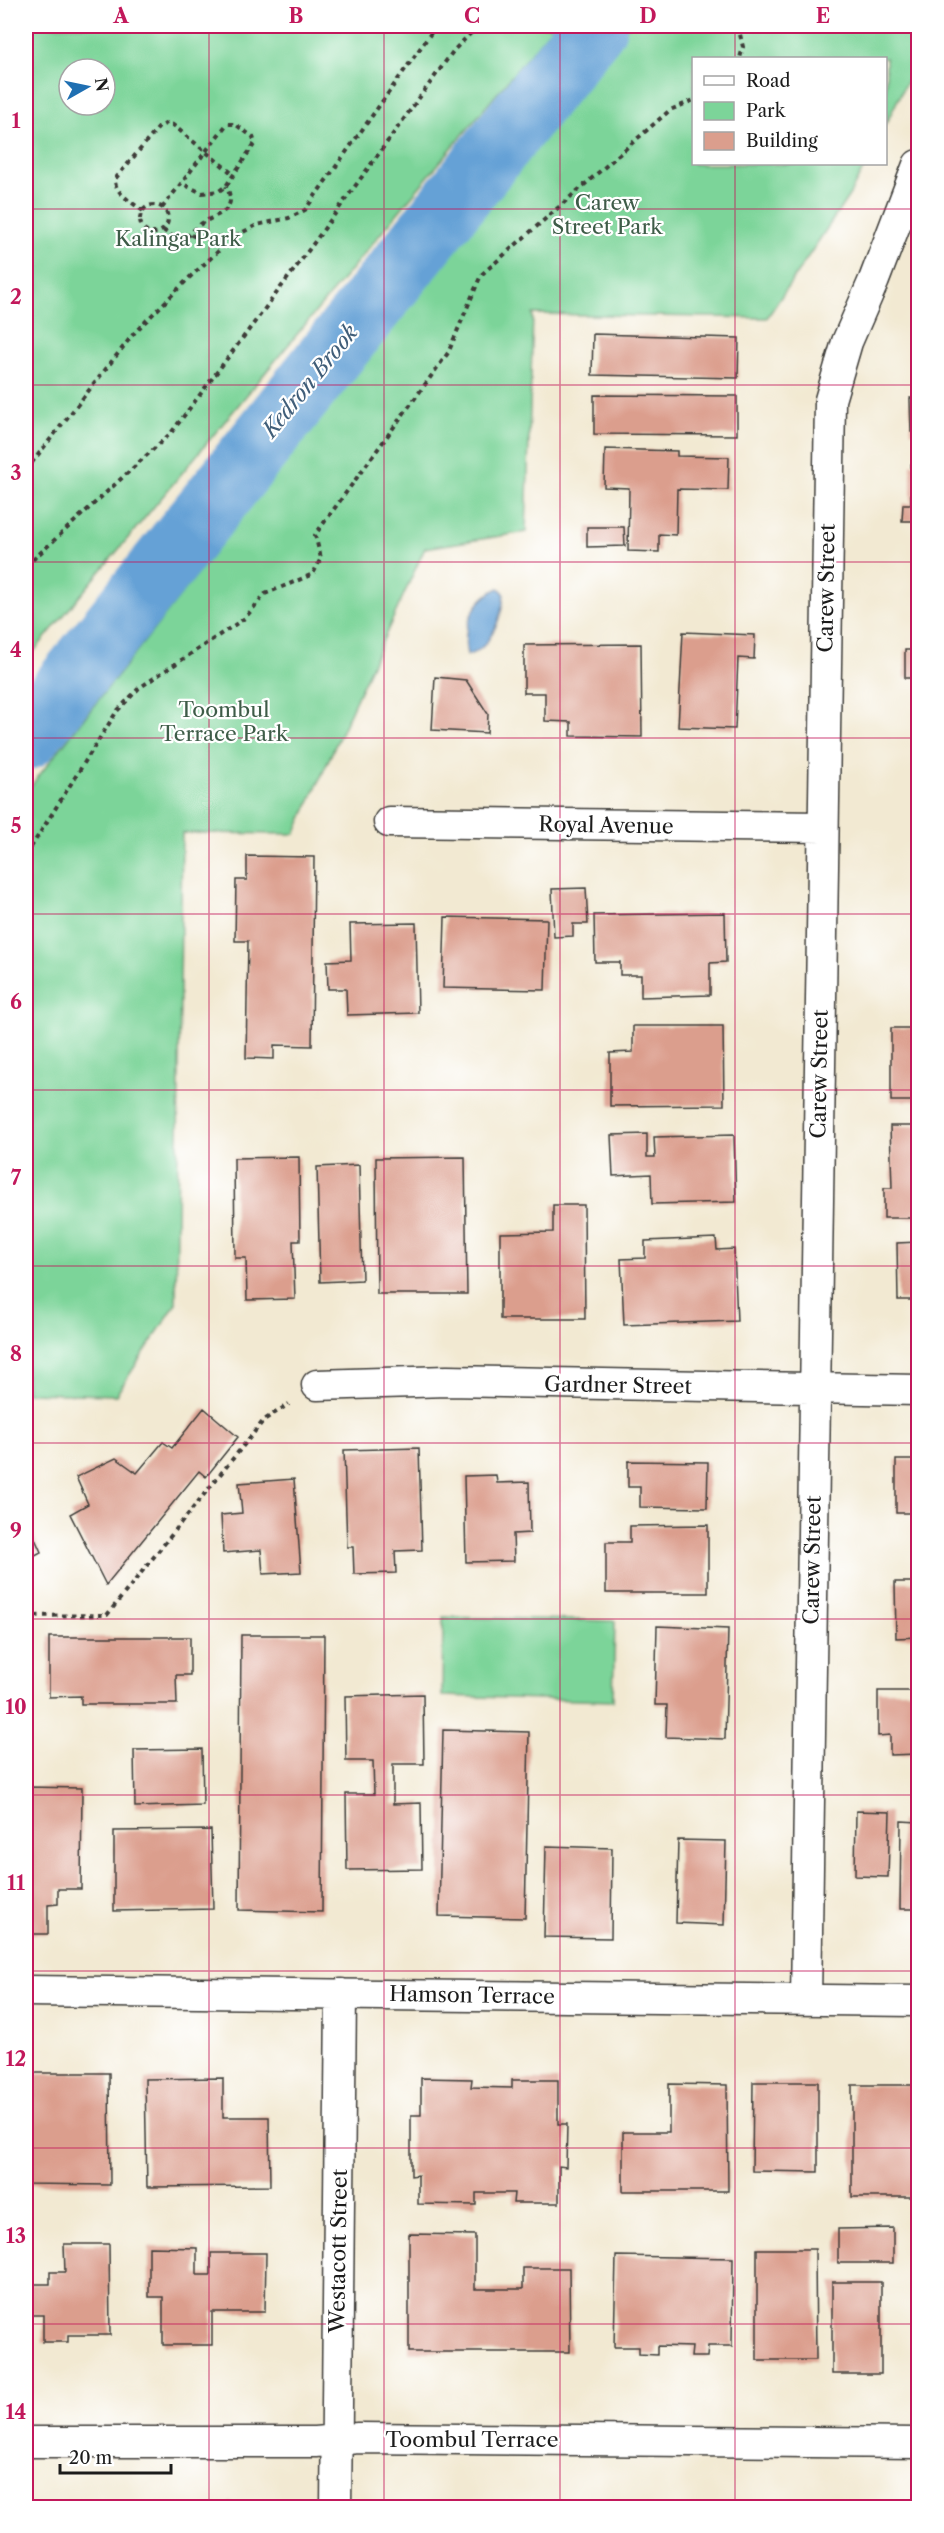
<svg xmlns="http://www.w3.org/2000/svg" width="944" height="2533" font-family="'Libre Caslon Text',serif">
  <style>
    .green { fill: #7cd499; stroke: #4c785a; stroke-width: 1.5; fill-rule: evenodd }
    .water { fill: #65a1d6; stroke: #405e79; stroke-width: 1.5 }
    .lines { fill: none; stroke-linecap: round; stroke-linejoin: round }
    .river { stroke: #65a1d6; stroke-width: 66 }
    .building { fill: #db9e8d }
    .street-casing { stroke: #3c3b37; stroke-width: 33 }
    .path { stroke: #3c3b37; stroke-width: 4; stroke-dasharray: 4.5 4.5; stroke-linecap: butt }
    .street { stroke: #fff; stroke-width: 30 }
    .grid { fill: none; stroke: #c2185b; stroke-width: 1.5; stroke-opacity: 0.55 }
    .labels { text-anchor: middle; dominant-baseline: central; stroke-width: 4.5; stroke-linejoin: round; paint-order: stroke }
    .park-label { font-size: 21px; fill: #3e5c48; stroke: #fff }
    .street-label { font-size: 21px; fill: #1c1c1c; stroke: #fff }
    .water-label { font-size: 22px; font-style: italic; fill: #405e79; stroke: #fff }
    .neatline { fill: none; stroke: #c2185b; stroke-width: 2 }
    .grid-label { font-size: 20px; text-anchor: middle; font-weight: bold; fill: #c2185b }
  </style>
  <rect width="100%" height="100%" fill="#fff"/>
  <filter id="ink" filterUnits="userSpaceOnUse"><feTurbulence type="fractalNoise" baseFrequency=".0167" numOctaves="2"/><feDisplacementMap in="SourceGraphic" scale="12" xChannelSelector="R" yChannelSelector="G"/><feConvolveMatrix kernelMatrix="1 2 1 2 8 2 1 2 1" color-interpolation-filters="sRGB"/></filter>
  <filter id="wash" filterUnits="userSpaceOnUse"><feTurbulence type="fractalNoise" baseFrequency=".008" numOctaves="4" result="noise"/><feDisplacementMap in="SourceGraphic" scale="24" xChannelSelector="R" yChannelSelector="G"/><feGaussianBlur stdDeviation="1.35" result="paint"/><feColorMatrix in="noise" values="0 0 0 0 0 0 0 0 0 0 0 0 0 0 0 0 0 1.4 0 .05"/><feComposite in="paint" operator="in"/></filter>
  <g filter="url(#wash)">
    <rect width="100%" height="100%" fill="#f2e9d2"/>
    <path class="green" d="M26 26H553L26 661ZM69 69H105V105H69Z
      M628 26H918V58L886 124V58H694V164H866L850 194 767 318 533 314 526 532 425 548 295 834 182 833 176 1304 116 1395 26 1393V792Z
      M443 1617 615 1621 613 1701 442 1696Z"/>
    <path class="water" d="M499 588 504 593C503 615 490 651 467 655 461 629 473 599 499 588Z"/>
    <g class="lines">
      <path class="river" d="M26 737 594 26"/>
    </g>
    <g id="blocks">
      <path class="building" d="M593 334 739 338 738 378 592 375Z
        M594 395 737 396V435L594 434Z
        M910 398H918V432H911Z
        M605 449 677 451V456L729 457 728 490 677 489 676 535 659 534V552L628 551 629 488 604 487Z
        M911 464H918V521H902L903 504H911Z
        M587 527H624L625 546 587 547Z
        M683 632 755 635 754 659 738 658 735 729 678 727Z
        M641 644 642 737 571 736V722L545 721V693H524V645Z
        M905 650H918V678H905Z
        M435 677 466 680 488 714 487 733 432 730Z
        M247 856 314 857 312 1046 274 1045V1059L246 1058 248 941H235L236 880H247Z
        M586 888 588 924H573V936L554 937 552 889Z
        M913 900H918V986H915Z
        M725 913 726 962 710 963V995L641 997V975H620V962H595L594 915Z
        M445 917 547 919 545 990 443 988Z
        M416 923 418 1013 347 1015 346 989H328L327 961 351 960 350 924Z
        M633 1026H723L724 1105 610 1106V1053L633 1052Z
        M891 1028H918V1101H891Z
        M890 1126H918V1218H884V1188H892Z
        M647 1134V1157H655L654 1137 734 1135 736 1202 652 1204 651 1174 613 1176 611 1135Z
        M299 1157 300 1241H293L295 1299 247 1300 246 1258H235L234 1158Z
        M465 1157 467 1294H377L376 1158Z
        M359 1165 362 1280 320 1282 317 1167Z
        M553 1205H584L585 1319H500V1233L553 1232Z
        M716 1238 717 1250 734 1249 737 1321 624 1325 621 1259 645 1258V1241Z
        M918 1242V1300H898L897 1243Z
        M204 1408 238 1437 206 1477 199 1471 106 1585 70 1514 88 1504 76 1477 116 1458 137 1473 163 1442 172 1448Z
        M419 1448 422 1550 395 1551 396 1573 354 1574 353 1547H347L344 1450Z
        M896 1460H918V1513H896Z
        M628 1461 708 1462 707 1508 640 1507V1487H628Z
        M496 1475 497 1483 529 1482 530 1533 513 1534 514 1561 466 1562 464 1476Z
        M294 1479 301 1572 263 1574 261 1550 223 1553 221 1515 242 1513 239 1483Z
        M26 1519 41 1552 26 1560Z
        M708 1525V1593H606V1542H630V1526Z
        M895 1582H918V1637L896 1638Z
        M657 1626 728 1629 725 1739 666 1737 667 1705H655Z
        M241 1635H324L322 1912 239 1910Z
        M49 1637H190V1675H176L177 1704H81V1696L49 1697Z
        M878 1691H918V1754L890 1755V1735L878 1736Z
        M423 1694 424 1764H393V1804L421 1803 422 1869 347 1870 346 1794H374L373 1761H346L345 1696Z
        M443 1730 529 1732 525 1918 439 1916Z
        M202 1749 203 1805 135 1807 134 1750Z
        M26 1787 82 1788 81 1889H58V1904L48 1905V1934H26Z
        M856 1811 890 1812 888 1877 855 1876Z
        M901 1821 918 1822V1909H900Z
        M211 1830 213 1909 114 1911V1831Z
        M678 1840 726 1841 724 1925 676 1923Z
        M546 1846 612 1848 611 1938 544 1937Z
        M26 2073H109L110 2185 26 2184Z
        M223 2078V2117H269L270 2186 147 2187 145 2079Z
        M421 2078 472 2079 471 2087 512 2088V2080H558V2124H567L566 2167 559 2166V2203H513L514 2193H476V2205L418 2204V2175L411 2176V2115H421Z
        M753 2082H818V2172L752 2171Z
        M669 2084 727 2085 728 2191H623V2132H669Z
        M852 2085H918V2197H852Z
        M893 2228V2263H838V2229Z
        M409 2234 475 2235V2289H523V2268H569L570 2352H409Z
        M64 2244H109L110 2335H68V2342H43V2315H26V2284H50V2272H65Z
        M149 2247 197 2248V2275H211V2253H266L265 2312H212V2345H163V2297H149Z
        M757 2249H815L816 2360H757Z
        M616 2256 733 2258 732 2346H708L707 2357H691L692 2347 657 2346V2355L639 2354V2347H614Z
        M832 2282H881V2374H832Z
        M230 2502 237 2508H225Z"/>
    </g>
  </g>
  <g filter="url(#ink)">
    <use href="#blocks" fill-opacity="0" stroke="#3c3b37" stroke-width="1.5"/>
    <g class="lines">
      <g class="street-casing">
        <path id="street" d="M389 822 823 827
          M317 1385 447 1381 918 1390
          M26 1991 918 2001
          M806 2000 830 400 847 342 874 280 918 165
          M26 2442H315L358 2438 918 2443
          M336 2508 341 1994"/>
      </g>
      <path class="path" d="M738 26 743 47 740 58
        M140 219a14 14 0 1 1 28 0a14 14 0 1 1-28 0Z
        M162 208C184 180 205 152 227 124H235L253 137 255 143 226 186 219 191 202 193 181 183
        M143 211C132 202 114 193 115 179L159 127 167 123 173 125 233 174
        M163 230 178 240C188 238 190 233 197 227 211 214 241 214 226 186
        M191 235 199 238 234 236
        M26 470 135 332 190 277 235 236 257 225 289 218 305 210 436 26
        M26 566 171 433 300 262 454 50 478 26
        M26 855 117 711 139 688 245 618 265 594 313 574 321 558 315 535 448 353 481 275 670 110 694 100
        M26 1616 107 1615 264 1420 289 1404"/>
      <use href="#street" class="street"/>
    </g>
  </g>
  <path class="grid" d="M209 26V2508M384 26V2508M560 26V2508M735 26V58M735 164V2508M26 209H918M26 385H918M26 562H918M26 738H918M26 914H918M26 1090H918M26 1266H918M26 1443H918M26 1619H918M26 1795H918M26 1971H918M26 2148H918M26 2324H918"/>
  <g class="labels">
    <g class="park-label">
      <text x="607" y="202">Carew<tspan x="607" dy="24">Street Park</tspan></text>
      <text x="178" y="238">Kalinga Park</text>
      <text x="224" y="709">Toombul<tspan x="224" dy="24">Terrace Park</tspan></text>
    </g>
    <g class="street-label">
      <text transform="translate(826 588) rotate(-89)">Carew Street</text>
      <text transform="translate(606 825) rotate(1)">Royal Avenue</text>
      <text transform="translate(819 1074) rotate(-89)">Carew Street</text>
      <text transform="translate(618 1385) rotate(1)">Gardner Street</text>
      <text transform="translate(812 1560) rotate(-89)">Carew Street</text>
      <text transform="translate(472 1995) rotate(1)">Hamson Terrace</text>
      <text transform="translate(338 2251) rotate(-89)">Westacott Street</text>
      <text x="472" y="2439">Toombul Terrace</text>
    </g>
    <g class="water-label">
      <text transform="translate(310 381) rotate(-51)">Kedron Brook</text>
    </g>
  </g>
  <rect width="944" height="2533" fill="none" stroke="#fff" stroke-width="66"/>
  <rect x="692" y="57" width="195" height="108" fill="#ffffff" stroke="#a4a4a4" stroke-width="1.5"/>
  <rect x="704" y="76" width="30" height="9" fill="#ffffff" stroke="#a4a4a4" stroke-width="1.5"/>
  <text x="746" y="87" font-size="18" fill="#1c1c1c">Road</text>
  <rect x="704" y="102" width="30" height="18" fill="#7cd499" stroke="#a4a4a4" stroke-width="1.5"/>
  <text x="746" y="117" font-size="18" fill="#1c1c1c">Park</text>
  <rect x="704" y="132" width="30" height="18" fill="#db9e8d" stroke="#a4a4a4" stroke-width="1.5"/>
  <text x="746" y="147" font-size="18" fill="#1c1c1c">Building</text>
  <g transform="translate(87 87) rotate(81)"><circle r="28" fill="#ffffff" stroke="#a4a4a4" stroke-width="1.5"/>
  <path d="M0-4.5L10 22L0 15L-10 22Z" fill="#1f6fb2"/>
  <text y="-9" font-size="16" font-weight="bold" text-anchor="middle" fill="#1c1c1c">N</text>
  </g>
  <path d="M60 2464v9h111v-9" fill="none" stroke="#1c1c1c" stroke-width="3"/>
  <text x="69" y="2464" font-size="18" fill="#1c1c1c" stroke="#ffffff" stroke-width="4.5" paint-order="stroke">20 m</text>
  <rect x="33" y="33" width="878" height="2467" class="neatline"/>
  <g class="grid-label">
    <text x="121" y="23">A</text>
    <text x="296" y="23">B</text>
    <text x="472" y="23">C</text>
    <text x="648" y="23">D</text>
    <text x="823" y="23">E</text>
    <text x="16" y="128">1</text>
    <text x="16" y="304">2</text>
    <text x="16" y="480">3</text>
    <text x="16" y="657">4</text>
    <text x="16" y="833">5</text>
    <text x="16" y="1009">6</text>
    <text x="16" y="1185">7</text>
    <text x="16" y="1361">8</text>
    <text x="16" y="1538">9</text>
    <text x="16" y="1714">10</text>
    <text x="16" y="1890">11</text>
    <text x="16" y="2066">12</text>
    <text x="16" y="2243">13</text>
    <text x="16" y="2419">14</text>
  </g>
</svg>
